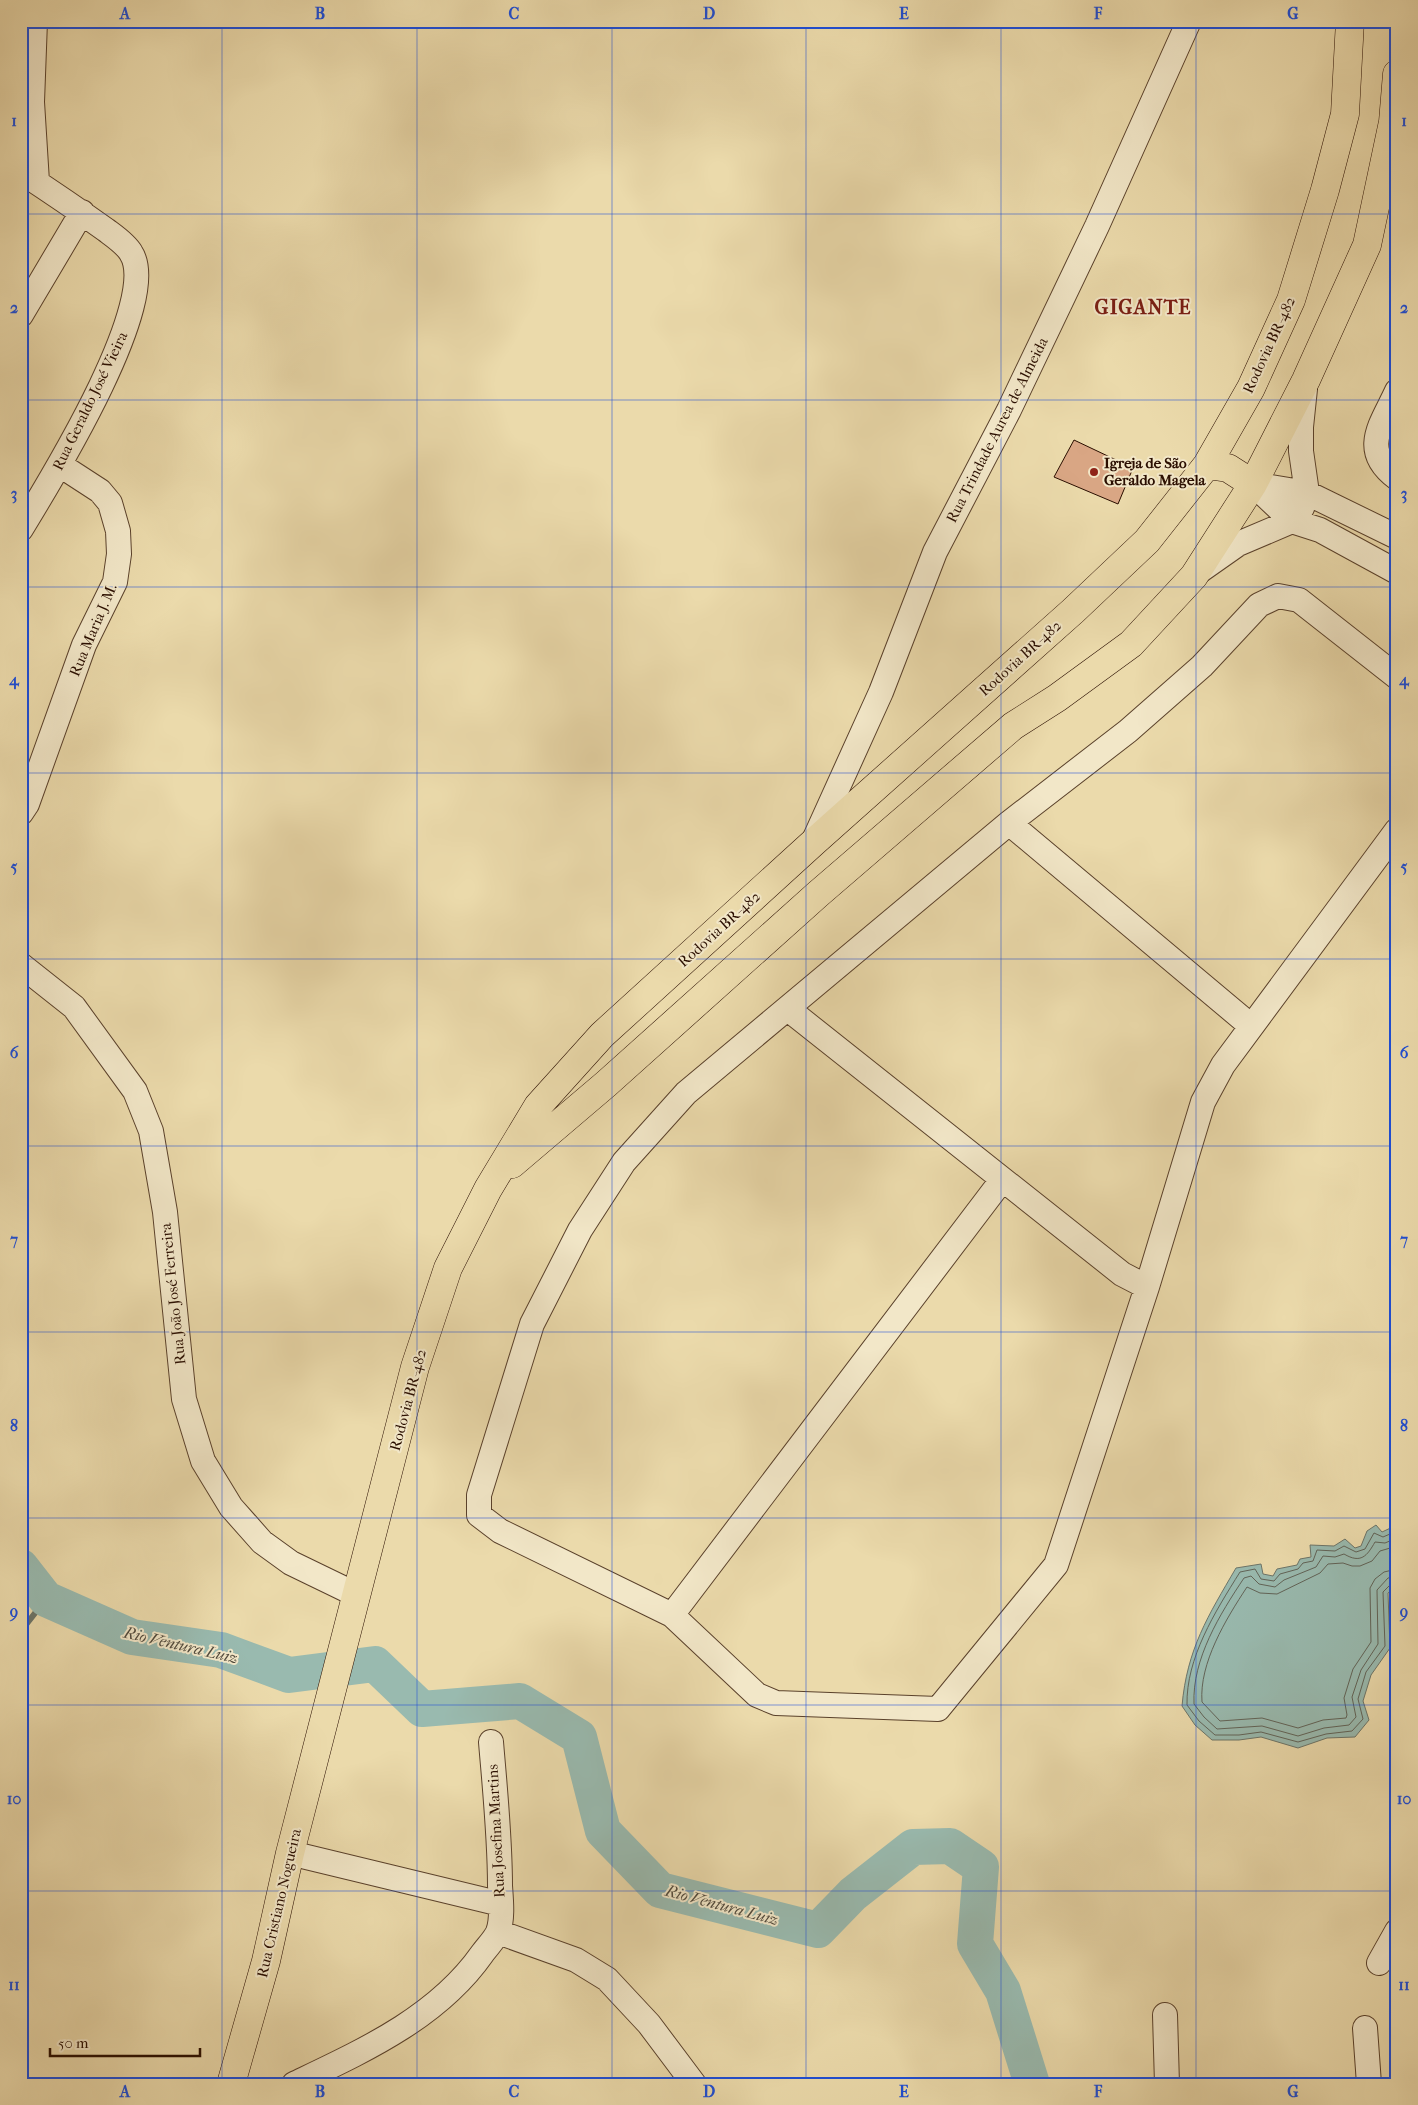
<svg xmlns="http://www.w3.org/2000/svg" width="1418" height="2105" font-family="'IM FELL French Canon',serif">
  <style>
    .water { fill: #99baaf; stroke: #6d7569 }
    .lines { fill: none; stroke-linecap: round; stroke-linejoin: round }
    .shore { stroke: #626458; stroke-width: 1 }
    .stream { stroke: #6d7569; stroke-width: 6 }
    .river { stroke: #99baaf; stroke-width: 36 }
    .building { fill: #d9a684; stroke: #2a0e00 }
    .street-casing { stroke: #5a412b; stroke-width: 26 }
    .highway-casing { stroke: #2a0e00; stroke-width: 29 }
    .street { stroke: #f2e7c8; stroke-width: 24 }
    .highway { stroke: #ebdaab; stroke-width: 28 }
    .grid { fill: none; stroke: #1d4ed8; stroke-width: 1; stroke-opacity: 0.55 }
    .poi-dot { fill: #8f2418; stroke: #f2e7c8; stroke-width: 2 }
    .labels { text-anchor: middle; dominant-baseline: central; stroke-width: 4; stroke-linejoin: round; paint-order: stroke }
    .street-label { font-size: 15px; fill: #2a0e00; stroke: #f2e7c8 }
    .poi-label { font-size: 15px; font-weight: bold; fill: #2a0e00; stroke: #f2e7c8; text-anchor: start }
    .water-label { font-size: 16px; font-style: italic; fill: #514a3d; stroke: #f2e7c8 }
    .district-label { font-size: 20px; font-weight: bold; letter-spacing: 1px; fill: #7a1f14; stroke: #f2e7c8 }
    .neatline { fill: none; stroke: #1d4ed8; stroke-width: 2 }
    .grid-label { font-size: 16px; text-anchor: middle; font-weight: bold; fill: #1d4ed8 }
  </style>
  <rect width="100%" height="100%" fill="#ebdaab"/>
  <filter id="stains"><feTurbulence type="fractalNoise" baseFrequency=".004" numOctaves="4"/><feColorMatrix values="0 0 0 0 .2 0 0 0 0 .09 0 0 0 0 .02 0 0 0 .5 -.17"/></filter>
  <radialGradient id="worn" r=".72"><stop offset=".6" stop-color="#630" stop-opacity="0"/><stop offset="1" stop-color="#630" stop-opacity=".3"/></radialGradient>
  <path class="water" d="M1376 1525 1382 1532 1397 1525V1586L1388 1593 1390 1648 1371 1675 1363 1701 1369 1720 1355 1737 1327 1738 1298 1748 1261 1737 1239 1740H1212L1195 1725 1182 1706C1187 1649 1208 1616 1236 1568L1261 1564 1263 1574 1273 1576 1277 1569 1297 1565 1300 1559 1311 1557 1310 1545 1334 1546 1345 1539 1355 1548 1361 1546 1367 1531Z"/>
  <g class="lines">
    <path class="shore" d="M1397 1531 1383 1537 1374 1533 1365 1549 1356 1552 1344 1546 1335 1551 1317 1550 1313 1561 1303 1563 1298 1569 1280 1574 1274 1581 1261 1579 1255 1569 1240 1572C1215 1612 1186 1658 1187 1705L1199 1721 1215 1735H1239L1261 1732 1298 1742 1326 1734 1352 1731 1363 1719 1358 1699 1366 1672 1385 1646 1383 1592 1392 1583 1397 1582
      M1397 1538 1385 1543 1375 1542C1367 1556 1361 1564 1344 1554L1335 1557 1323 1556 1316 1567 1284 1580 1275 1587 1259 1584 1251 1576 1244 1578C1220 1614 1192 1659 1194 1704L1204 1717 1217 1729 1262 1726 1298 1736 1324 1728 1349 1725 1356 1717 1352 1697 1361 1670 1378 1644 1377 1590 1388 1578 1397 1576
      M1397 1546 1380 1551 1372 1561 1360 1566H1352L1343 1563 1328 1564 1320 1573 1277 1594 1260 1593 1247 1587C1226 1619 1199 1663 1202 1702L1220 1721 1262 1718 1298 1728 1323 1720 1346 1718 1347 1715 1344 1698 1353 1669 1371 1642 1370 1588 1375 1579 1384 1572 1397 1569"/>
    <path class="stream" d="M21 1631 46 1599"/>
    <path class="river" d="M21 1567 46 1599 132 1637 221 1650 289 1675 375 1664 422 1709 520 1701 579 1737 603 1831 660 1890 818 1930 853 1894 913 1847 950 1846 981 1867 975 1944 1003 1991 1032 2084"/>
  </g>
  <path class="building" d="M1074 440 1133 468 1118 504 1054 477Z"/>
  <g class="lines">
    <g class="street-casing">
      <path id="street" d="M35 21 32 102 37 182
        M21 172C50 191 78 210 106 230 114 236 126 244 131 253 162 301 49 483 21 529
        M21 315 82 212
        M1397 391C1382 424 1359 450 1397 478
        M1253 484 1292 521 1320 530 1397 572
        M1253 484 1307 493 1397 537
        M1201 570 1238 544 1292 521 1302 508 1307 493 1301 451V427L1305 389
        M1397 677 1299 600 1278 596 1259 605 1202 666 1128 731 1009 823 686 1093 624 1162 580 1230 532 1324 479 1495V1515L500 1531 672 1615 757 1695 776 1703 938 1709 1056 1565 1147 1287 1203 1102 1223 1065 1397 830
        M21 813 27 804 84 645 115 582 119 554 118 531 110 503 100 491 60 465
        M1009 823 1251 1026
        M814 840 881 692 935 552 1009 410 1097 226 1189 21
        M21 965 74 1007 135 1091 151 1131 165 1212 184 1399 203 1461 231 1507 262 1542 291 1563 355 1594
        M788 1009 1122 1274 1147 1287
        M672 1615 1002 1180
        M290 1853 501 1904
        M498 1932 576 1960 607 1979 649 2024 694 2084
        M1379 1963 1397 1931
        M1165 2015 1167 2084
        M1365 2028 1369 2084
        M294 2084C363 2051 437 2018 482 1954 487 1947 495 1939 498 1932 503 1919 501 1900 500 1886 500 1838 495 1790 491 1742"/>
    </g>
    <g class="highway-casing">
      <path id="highway" d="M1207 465 1228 468 1253 484
        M512 1164 606 1084 818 894 1013 726 1057 698 1131 644 1194 576 1253 484 1306 380 1367 245 1393 122 1397 74
        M231 2084 266 1961 290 1853 415 1367 448 1268 488 1189 538 1106 602 1035 814 842 1073 611 1147 541 1207 465 1251 388 1291 300 1325 190 1345 114 1350 21"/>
    </g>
    <use href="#street" class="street"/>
    <use href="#highway" class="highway"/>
  </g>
  <path class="grid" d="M222 21V2084M417 21V2084M612 21V2084M806 21V2084M1001 21V2084M1196 21V2084M21 214H1397M21 400H1397M21 587H1397M21 773H1397M21 959H1397M21 1146H1397M21 1332H1397M21 1518H1397M21 1705H1397M21 1891H1397"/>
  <circle class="poi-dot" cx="1094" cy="472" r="5"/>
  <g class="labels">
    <g class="street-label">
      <text transform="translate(1269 345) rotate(-65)">Rodovia BR-482</text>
      <text transform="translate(90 401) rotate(-64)">Rua Geraldo José Vieira</text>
      <text transform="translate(997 430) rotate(-63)">Rua Trindade Aurea de Almeida</text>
      <text transform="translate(93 630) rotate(-67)">Rua Maria J. M.</text>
      <text transform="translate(1020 658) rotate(-42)">Rodovia BR-482</text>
      <text transform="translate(719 929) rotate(-42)">Rodovia BR-482</text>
      <text transform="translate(173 1294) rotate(-96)">Rua João José Ferreira</text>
      <text transform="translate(408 1400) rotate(-75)">Rodovia BR-482</text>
      <text transform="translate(496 1831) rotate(-93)">Rua Josefina Martins</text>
      <text transform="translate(279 1903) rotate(-77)">Rua Cristiano Nogueira</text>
    </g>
    <g class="poi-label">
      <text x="1104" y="463">Igreja de São<tspan x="1104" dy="17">Geraldo Magela</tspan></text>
    </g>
    <g class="water-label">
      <text transform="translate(181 1645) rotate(13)">Rio Ventura Luiz</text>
      <text transform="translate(722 1905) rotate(15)">Rio Ventura Luiz</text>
    </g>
    <g class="district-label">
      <text x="1143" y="307">GIGANTE</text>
    </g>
  </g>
  <rect width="1418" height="2105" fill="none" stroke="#ebdaab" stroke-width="55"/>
  <path d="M50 2048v8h150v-8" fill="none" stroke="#2a0e00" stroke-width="2.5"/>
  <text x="58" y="2048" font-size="15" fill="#2a0e00" stroke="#f2e7c8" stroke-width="4" paint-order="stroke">50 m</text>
  <rect x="28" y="28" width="1362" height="2050" class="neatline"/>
  <g class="grid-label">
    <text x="125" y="19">A</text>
    <text x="320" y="19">B</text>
    <text x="514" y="19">C</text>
    <text x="709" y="19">D</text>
    <text x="904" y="19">E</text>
    <text x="1098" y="19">F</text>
    <text x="1293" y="19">G</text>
    <text x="14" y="126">1</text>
    <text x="1404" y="126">1</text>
    <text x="14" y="313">2</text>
    <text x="1404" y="313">2</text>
    <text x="14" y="499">3</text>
    <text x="1404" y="499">3</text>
    <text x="14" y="685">4</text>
    <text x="1404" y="685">4</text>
    <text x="14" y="872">5</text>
    <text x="1404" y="872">5</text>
    <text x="14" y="1058">6</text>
    <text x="1404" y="1058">6</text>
    <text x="14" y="1245">7</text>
    <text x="1404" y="1245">7</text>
    <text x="14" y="1431">8</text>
    <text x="1404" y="1431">8</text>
    <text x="14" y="1617">9</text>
    <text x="1404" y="1617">9</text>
    <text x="14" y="1804">10</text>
    <text x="1404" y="1804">10</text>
    <text x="14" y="1990">11</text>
    <text x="1404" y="1990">11</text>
    <text x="125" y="2097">A</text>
    <text x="320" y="2097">B</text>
    <text x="514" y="2097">C</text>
    <text x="709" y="2097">D</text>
    <text x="904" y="2097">E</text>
    <text x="1098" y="2097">F</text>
    <text x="1293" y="2097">G</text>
  </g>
  <rect width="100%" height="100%" filter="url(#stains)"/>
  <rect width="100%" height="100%" fill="url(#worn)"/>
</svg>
